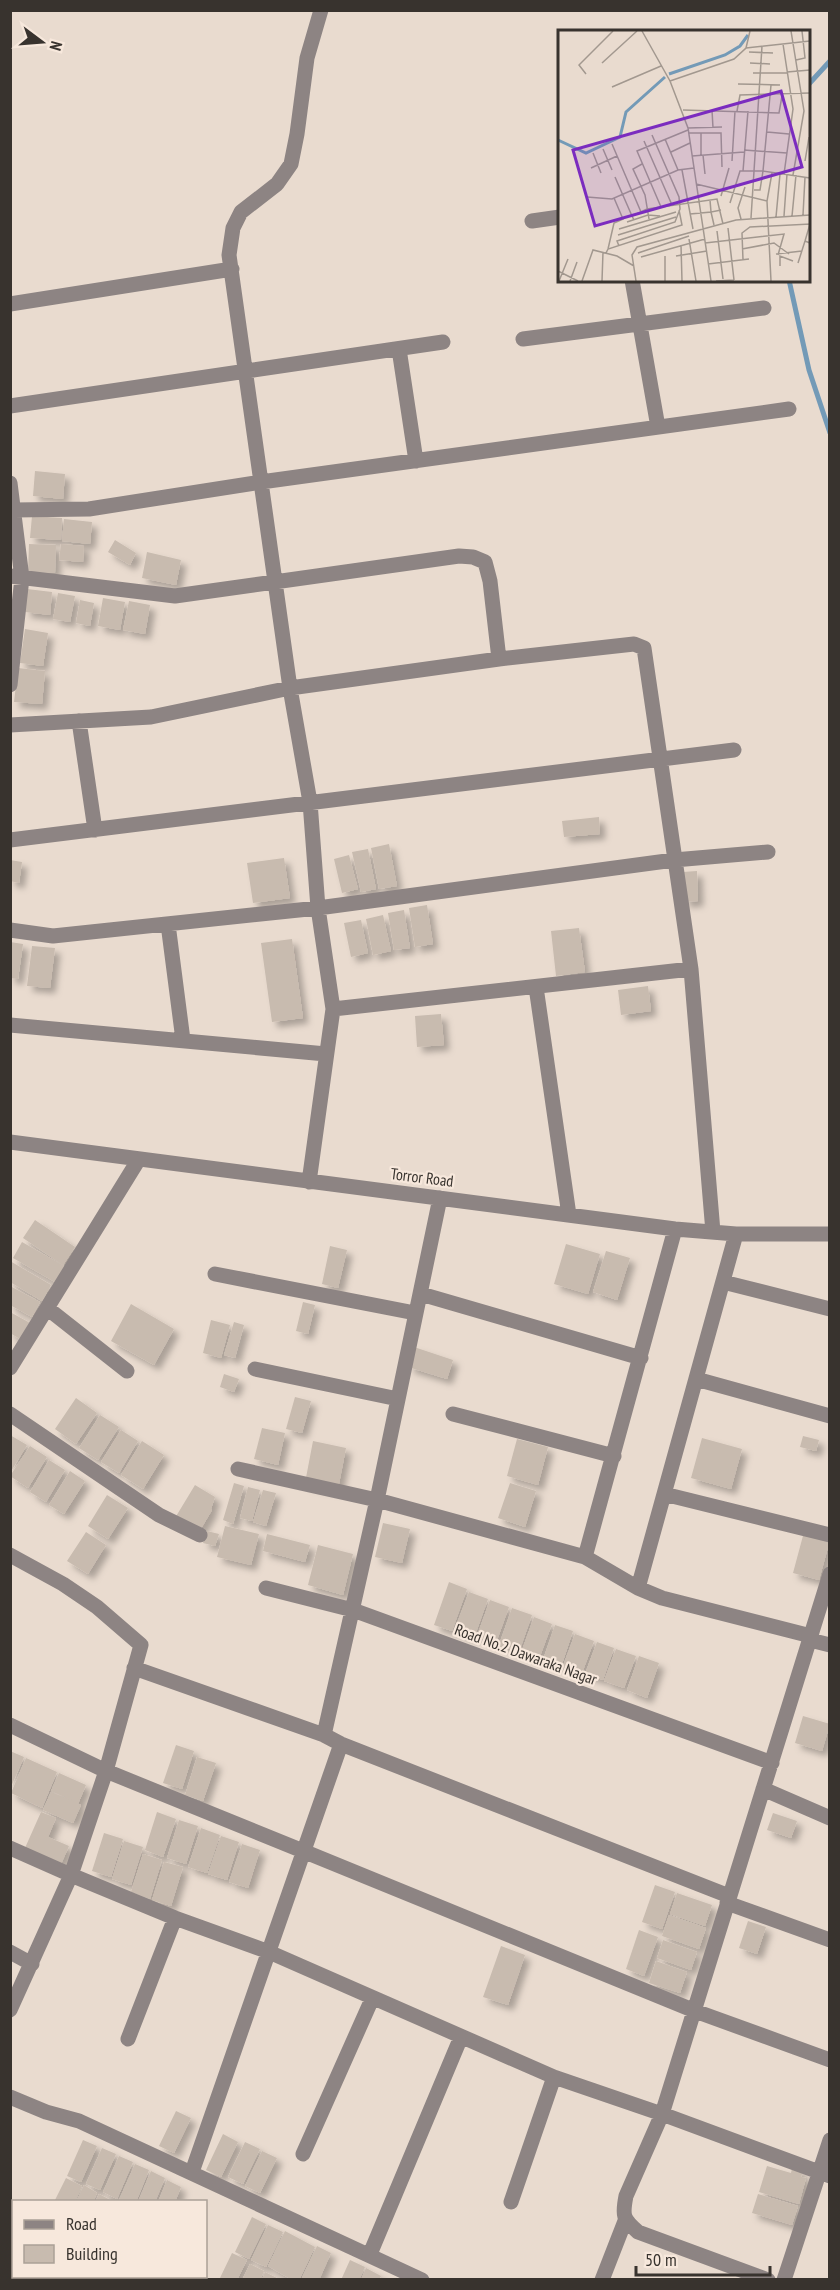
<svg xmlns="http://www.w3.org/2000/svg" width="840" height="2290" font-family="'PT Sans Narrow',sans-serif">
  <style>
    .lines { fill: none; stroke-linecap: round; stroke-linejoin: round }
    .stream { stroke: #739ab7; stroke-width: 5 }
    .building { fill: #c8bbaf; filter: url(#shadow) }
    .minor { stroke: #8d8483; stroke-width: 15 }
    .labels { text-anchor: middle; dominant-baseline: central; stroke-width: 4.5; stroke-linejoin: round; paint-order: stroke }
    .street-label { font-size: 16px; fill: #38332e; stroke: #f7e8dc }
    .inset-river { fill: none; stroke: #739ab7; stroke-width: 3 }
    .inset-road { fill: none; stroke: #a2988f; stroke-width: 1.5 }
    .view { fill: #7b2cbf; fill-opacity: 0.15; stroke: #7b2cbf; stroke-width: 3 }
    .inset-edge { fill: none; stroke: #38332e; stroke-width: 3 }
  </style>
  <defs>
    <filter id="shadow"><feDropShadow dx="5.5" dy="5.5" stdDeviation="3" flood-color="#0004"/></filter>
  </defs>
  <rect width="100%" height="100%" fill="#e9dbcf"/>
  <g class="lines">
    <path class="stream" d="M808 85 830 61
      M789 280 809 370 830 433"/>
  </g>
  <path class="building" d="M35 471 65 474 63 499 33 496Z
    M32 516 62 518 61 540 30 538Z
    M64 519 92 522 90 544 62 541Z
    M115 540 136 553 130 565 108 552Z
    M29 544 56 545 55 573 28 572Z
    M61 544 84 546 83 562 59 560Z
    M147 552 181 560 176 585 142 578Z
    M27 589 52 592 50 615 25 612Z
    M58 593 75 596 70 622 53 619Z
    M103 598 125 602 120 630 98 626Z
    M80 600 94 603 90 626 76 623Z
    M129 601 150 605 145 634 123 630Z
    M25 629 48 633 43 666 20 663Z
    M18 668 45 671 42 704 14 702Z
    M599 817 600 834 564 837 562 821Z
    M389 844 397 886 379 889 371 848Z
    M368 849 376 889 361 892 352 852Z
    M349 855 358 889 342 893 334 859Z
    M284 858 290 898 253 903 247 863Z
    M10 860 22 862 19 883 10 881Z
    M697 871 698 901 684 902 683 872Z
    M427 905 433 944 415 947 409 908Z
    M404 910 410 948 394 950 388 913Z
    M383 915 391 951 373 955 366 919Z
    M361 920 368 953 351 957 344 923Z
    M579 928 585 972 556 976 551 931Z
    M292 939 303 1018 272 1022 261 943Z
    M10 942 23 944 18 979 10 978Z
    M32 946 55 948 50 988 27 986Z
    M648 986 651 1011 621 1015 618 990Z
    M441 1014 444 1045 417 1047 415 1016Z
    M35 1220 75 1247 63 1265 23 1238Z
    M22 1242 64 1266 55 1282 13 1258Z
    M566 1244 600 1254 588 1294 554 1284Z
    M330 1246 347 1250 338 1288 322 1284Z
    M606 1251 630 1258 617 1300 593 1292Z
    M10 1261 51 1285 42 1301 10 1282Z
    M10 1286 40 1302 32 1317 10 1305Z
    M303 1302 315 1305 308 1334 296 1331Z
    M131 1304 174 1329 154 1365 111 1341Z
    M10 1312 30 1323 20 1339 10 1333Z
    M211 1320 230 1325 221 1358 203 1353Z
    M234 1322 244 1325 235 1358 224 1355Z
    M414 1347 453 1360 447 1379 408 1367Z
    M224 1374 239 1379 234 1392 220 1387Z
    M295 1397 311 1401 302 1433 286 1429Z
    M76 1398 97 1413 76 1444 55 1429Z
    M100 1415 119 1427 98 1460 79 1448Z
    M262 1428 285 1433 278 1465 254 1459Z
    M121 1430 138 1441 119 1473 101 1462Z
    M10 1435 27 1445 10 1473Z
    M803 1436 819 1440 816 1451 800 1447Z
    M702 1438 742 1449 731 1489 691 1478Z
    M517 1439 548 1447 538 1485 507 1476Z
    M142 1441 164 1455 143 1489 121 1475Z
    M313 1441 346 1448 338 1489 305 1483Z
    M30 1446 47 1457 28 1488 10 1476Z
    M49 1460 65 1470 46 1502 30 1492Z
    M70 1471 85 1481 64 1514 49 1505Z
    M234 1483 244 1486 233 1524 223 1520Z
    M510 1483 536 1491 525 1527 498 1518Z
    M195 1485 215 1497 211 1509 212 1510 199 1532 175 1518Z
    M248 1487 260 1490 252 1521 240 1518Z
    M263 1490 276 1493 266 1526 253 1522Z
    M107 1495 128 1508 108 1539 88 1526Z
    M383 1523 410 1529 402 1563 375 1557Z
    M225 1526 259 1534 251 1565 217 1557Z
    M207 1531 219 1534 215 1546 203 1543Z
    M86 1532 106 1545 88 1574 67 1561Z
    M804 1532 830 1540 819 1580 793 1573Z
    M267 1534 310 1545 305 1562 263 1551Z
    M318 1545 353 1554 343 1595 308 1585Z
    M449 1582 467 1589 452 1631 434 1625Z
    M469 1592 488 1599 474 1638 454 1631Z
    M490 1600 509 1607 496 1643 477 1636Z
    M512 1608 532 1615 519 1652 499 1645Z
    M534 1617 552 1624 539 1659 521 1653Z
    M555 1625 573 1631 561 1667 543 1660Z
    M575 1634 594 1641 582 1673 563 1666Z
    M597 1642 614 1648 603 1680 585 1674Z
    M616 1649 636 1656 624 1688 604 1681Z
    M639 1656 659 1663 647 1698 627 1690Z
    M803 1716 830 1724 822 1751 795 1743Z
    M176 1745 194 1751 182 1789 163 1783Z
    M10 1751 24 1757 10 1789Z
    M197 1757 216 1763 203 1801 185 1795Z
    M26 1758 57 1772 42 1808 11 1793Z
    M59 1773 86 1785 78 1804 81 1805 73 1823 43 1810 51 1792 76 1802 51 1791Z
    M41 1812 56 1818 48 1837 69 1846 61 1864 25 1848Z
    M157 1812 176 1819 163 1857 145 1850Z
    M773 1813 797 1821 791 1838 767 1830Z
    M179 1820 198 1826 186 1864 167 1858Z
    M201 1828 220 1835 207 1873 188 1867Z
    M104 1833 123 1839 111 1877 92 1871Z
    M221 1836 239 1842 227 1880 208 1874Z
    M124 1841 143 1847 131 1885 112 1879Z
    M242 1844 260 1850 248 1888 229 1882Z
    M143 1854 162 1860 150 1899 131 1892Z
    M164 1862 183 1867 171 1906 152 1900Z
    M655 1885 675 1892 662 1929 642 1922Z
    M677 1893 712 1905 705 1926 670 1914Z
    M669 1915 706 1928 699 1949 662 1936Z
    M748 1921 766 1927 757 1954 739 1948Z
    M639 1930 658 1937 644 1976 626 1969Z
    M663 1940 697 1952 691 1970 657 1958Z
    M501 1946 525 1955 508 2005 483 1997Z
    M656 1961 687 1972 680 1993 649 1983Z
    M176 2111 191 2118 174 2153 159 2146Z
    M223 2134 238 2142 221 2177 206 2170Z
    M83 2140 97 2146 81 2182 67 2176Z
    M245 2142 260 2149 243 2184 228 2177Z
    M102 2148 116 2154 100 2190 86 2184Z
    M262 2151 277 2158 260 2193 245 2186Z
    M119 2156 133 2162 117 2199 103 2192Z
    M135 2164 149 2170 136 2202H122L119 2200Z
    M767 2166 791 2173 792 2168 803 2171 801 2177 806 2178 799 2204 759 2192Z
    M151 2171 165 2178 155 2202H138Z
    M66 2178 82 2186 75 2202H54Z
    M167 2180 181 2187 175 2202H158Z
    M84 2185 97 2193 93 2202H76Z
    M99 2194 114 2202H95Z
    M758 2194 798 2206 792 2225 752 2213Z
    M252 2217 266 2224 249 2259 235 2252Z
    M268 2225 283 2232 266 2267 251 2260Z
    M285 2231 315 2247 299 2280H292L268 2266Z
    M317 2246 331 2253 319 2280H301Z
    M232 2253 247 2260 237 2280H219Z
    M350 2260 365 2267 359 2280H341Z
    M250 2264 264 2271 260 2280H242Z
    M366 2268 381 2276 379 2280H361Z
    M265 2272 281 2280H262Z"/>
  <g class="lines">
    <path class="minor" d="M532 221 560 217
      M632 280 658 427
      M10 304 232 269
      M523 339 764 308
      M399 349 416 461
      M10 406 443 342
      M10 483 22 578 10 685
      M14 510 89 509 261 482 789 409
      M10 576 175 596 459 556 473 557 485 562 490 581 499 659
      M79 721 95 830
      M10 725 151 717 290 688 499 659 634 644 644 648 691 969 713 1232
      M10 840 734 750
      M168 924 183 1040
      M10 930 53 936 318 908 674 860 768 852
      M536 987 569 1215
      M333 1009 691 969
      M10 1025 326 1054
      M10 1142 675 1229 736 1234H830
      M309 1182 333 1009 318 908 310 802 290 688 229 255 233 228 241 212 277 184 291 164 297 134 307 58 321 10
      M215 1274 415 1313
      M723 1282 830 1309
      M421 1294 641 1358
      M47 1308 127 1371
      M10 1368 139 1159
      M255 1369 398 1399
      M696 1379 830 1416
      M10 1414 159 1515 200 1535
      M453 1414 614 1456
      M238 1469 377 1500 585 1557 675 1229
      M664 1494 830 1535
      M10 1555 63 1584 97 1607 141 1645 106 1771 71 1875 175 1918 269 1952 554 2077 662 2114 830 2176
      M585 1557 638 1588 662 1598 811 1636
      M266 1588 353 1610 772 1763
      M638 1588 736 1234
      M810 1640 830 1645
      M134 1668 324 1735 341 1744 729 1896
      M10 1725 106 1771 303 1851 695 2011 830 2060
      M324 1735 377 1500 440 1198
      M763 1789 830 1818
      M10 1848 71 1875 10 2010
      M727 1903 830 1940
      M10 1952 32 1964
      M128 2039 175 1918
      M10 2097 46 2112 79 2121 422 2280
      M303 2154 372 1999
      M192 2172 341 1744
      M511 2202 554 2077
      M10 2208 14 2210
      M370 2254 461 2037
      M152 2276 159 2280
      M602 2280 625 2221
      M768 2280 638 2232C623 2219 622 2216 626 2196L662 2114 830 1574
      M784 2280 830 2140"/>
  </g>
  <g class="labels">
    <g class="street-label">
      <text transform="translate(422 1177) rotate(7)">Torror Road</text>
      <text transform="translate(526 1654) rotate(20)">Road No.2 Dawaraka Nagar</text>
    </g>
  </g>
  <g transform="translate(558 30)">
    <rect width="252" height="252" fill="#e9dbcf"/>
    <path class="inset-river" d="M111 44 167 25 182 16 190 5M0 110 28 123 62 107 68 82 107 47"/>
    <path class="inset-road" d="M84 1 112 51 130 98 153 251M233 1 246 81 235 145M225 14 235 79 226 144M188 18 252 11M191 22 215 23M238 30 247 28 244 1M44 33 79 1M192 33 212 34M229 42 252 40M195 43H229M28 44 21 35 55 1M112 51 176 29 188 18 192 1M180 54 222 55M54 57 103 36M125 80 221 83 224 66M154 80 155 98M179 81 182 65 252 63M130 98 164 97M209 102 231 104M131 103H163L164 137M107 109 120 140M86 111 114 175M54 114 83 182M45 119 54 140M186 120 229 123M113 122 132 113M35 123 43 143M143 125V103M145 125 147 144M134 126 186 122M174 131 177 81M247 131 251 107M84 134 75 139 87 165 91 189M33 138 59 126M124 140 135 199M185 141 190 81M57 147 74 186M138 154 209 171M196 160H202L205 141 252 148M163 166 171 138M29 167 54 169 120 140 136 138M172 173 182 141H205L213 55M103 177 79 121 130 100M132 184 153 182 152 170M245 185 247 147M226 186 229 144M234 186 238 145M218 187 222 144M193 188 204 16M183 189 180 178 187 157M76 190 74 186 89 179 159 169 165 194M69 192 90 185 102 186M156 195 153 182 163 180M170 198 176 250M61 199 118 182M159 201 165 249M60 205 118 187M131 209 138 251M147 213 226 204 220 225M123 215 124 251M61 216 59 211 117 192 122 179 121 167 94 105M50 219 56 193 65 189 56 168M184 219 216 213 231 224M48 223 50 219 124 195 121 180M80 223 131 206M218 224 244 221M118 226 149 221M83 227 147 209M185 230 184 203 192 197 252 194 247 211M240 233 247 211 252 213M150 234 191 229M222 236V226L235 231M0 241 20 251M1 251 10 229M12 251 19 232M24 251 35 220 59 226 76 236M44 251 45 222M78 251 74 225 79 217 178 190 252 185M107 251V226M158 251 176 250M213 251 209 171 214 143"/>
    <path class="view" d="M223 61 244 137 37 196 15 120Z"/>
    <rect width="252" height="252" class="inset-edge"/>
  </g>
  <rect width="840" height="2290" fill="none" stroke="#38332e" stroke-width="24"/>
  <rect x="12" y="2200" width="195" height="78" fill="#f7e8dc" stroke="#aba096" stroke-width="1.5"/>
  <rect x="24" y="2220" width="30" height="9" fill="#8d8483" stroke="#aba096" stroke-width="1.5"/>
  <text x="66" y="2230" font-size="18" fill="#38332e">Road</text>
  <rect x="24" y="2245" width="30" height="18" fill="#c8bbaf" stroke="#aba096" stroke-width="1.5"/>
  <text x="66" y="2260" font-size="18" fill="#38332e">Building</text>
  <g transform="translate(42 42) rotate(106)" stroke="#f7e8dc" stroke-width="4.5" paint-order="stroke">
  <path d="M0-4.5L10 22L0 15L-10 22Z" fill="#38332e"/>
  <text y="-9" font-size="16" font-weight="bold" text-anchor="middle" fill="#38332e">N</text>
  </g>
  <path d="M636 2266v9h134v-9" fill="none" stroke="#38332e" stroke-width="3"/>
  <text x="645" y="2266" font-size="18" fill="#38332e" stroke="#f7e8dc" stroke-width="4.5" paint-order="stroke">50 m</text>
</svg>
